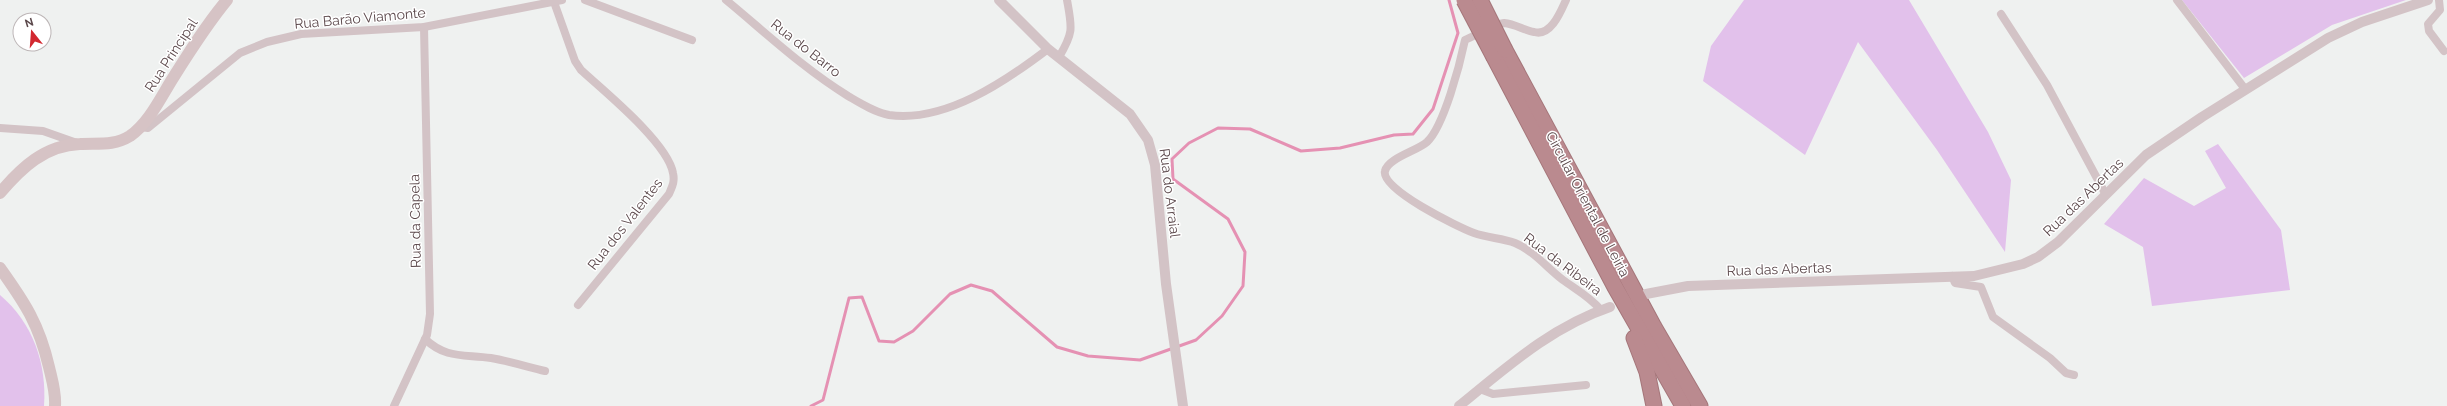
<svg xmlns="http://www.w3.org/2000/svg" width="2447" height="406" viewBox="0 0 2447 406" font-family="Raleway,sans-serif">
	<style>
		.green { fill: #e2c1eb }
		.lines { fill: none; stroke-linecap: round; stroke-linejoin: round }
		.stream { stroke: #e591b3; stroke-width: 3 }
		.motorway-casing { stroke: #a5767a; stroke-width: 17 }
		.minor { stroke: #d3c3c6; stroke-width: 8 }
		.tertiary { stroke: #d3c3c6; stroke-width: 10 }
		.secondary { stroke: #d6c3c5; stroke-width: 12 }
		.motorway { stroke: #ba8a8f; stroke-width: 15 }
		.motorway-bridge-casing { stroke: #a5767a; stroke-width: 17; stroke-linecap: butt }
		.motorway-bridge { stroke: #ba8a8f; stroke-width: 15 }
		.labels { text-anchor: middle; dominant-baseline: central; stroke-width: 3; stroke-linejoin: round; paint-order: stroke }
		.street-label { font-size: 14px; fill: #5b484b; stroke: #fff }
	</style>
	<rect width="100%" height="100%" fill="#eff1f0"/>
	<g class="green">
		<path d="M1744,0H1909L1988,132L2011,180L2005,252L1937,150L1858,42L1805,155L1703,81L1711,46Z"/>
		<path d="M2182,0H2406L2332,25L2244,78Z"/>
		<path d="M2218,144L2281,230L2290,290L2152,306L2143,247L2104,224L2144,178L2194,206L2226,188L2205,151Z"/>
		<path d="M0,295C33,323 47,364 44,406H0Z"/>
	</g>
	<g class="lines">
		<path class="stream" d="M811,406L823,400L849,298L862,297L879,341L894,342L913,331L950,294L971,285L992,291L1057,347L1088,356L1140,360L1196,340L1222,316L1243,286L1245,252L1228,219L1173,179L1172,159L1189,143L1218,128L1250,129L1301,151L1340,148L1394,135L1413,134L1433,109L1458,33L1449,0"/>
		<defs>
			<g id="motorway">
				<path d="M1505,50L1654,327L1700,406"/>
				<path d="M1494,57L1615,287L1683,406"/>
				<path d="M1634,338L1647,372L1654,406"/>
			</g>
		</defs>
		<use href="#motorway" class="motorway-casing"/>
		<g class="minor">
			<path d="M585,0L692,40"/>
			<path d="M726,0C766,33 804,69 848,96C860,103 874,112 889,115C945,123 1006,81 1048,49"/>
			<path d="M1566,0C1561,11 1551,37 1534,32C1524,30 1515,24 1504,23C1496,23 1473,37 1465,40C1460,64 1444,126 1427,142C1417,151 1388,158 1385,171C1380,189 1458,227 1474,233C1487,238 1503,238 1515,243C1534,251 1547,268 1563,280C1577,290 1590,297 1601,310"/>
			<path d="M2177,0L2245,89"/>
			<path d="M2439,0L2440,10L2428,24L2429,31L2444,51"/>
			<path d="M554,2L575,61L581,70C604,91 668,143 673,173C675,182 672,187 669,194L578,305"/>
			<path d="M2001,14L2047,85L2106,195"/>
			<path d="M1059,57C1074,32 1072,28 1067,0"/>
			<path d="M141,127L148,128L240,53L267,42L301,34L424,27L562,0"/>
			<path d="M0,128L43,131L77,143"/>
			<path d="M1952,276L1955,283L1981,287L1993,317L2050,358L2066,373L2074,375"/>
			<path d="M425,339C446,359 464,354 491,358C509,361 528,367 545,371"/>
			<path d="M1480,389L1493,394L1586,385"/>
			<path d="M394,406L427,335L430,314L424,27"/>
		</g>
		<g class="tertiary">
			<path d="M999,0L1048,49L1130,114L1148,140L1155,165L1166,284L1183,406"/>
			<path d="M1646,294L1688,286L1974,276L2023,264L2038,257L2058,242L2146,155L2202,117L2328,38L2362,22L2428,0"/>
			<path d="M1459,406C1507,367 1551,327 1610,307"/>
		</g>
		<g class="secondary">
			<path d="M0,193C21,168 45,145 80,144C98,143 114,146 130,136C149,123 161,97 173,78C190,51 207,24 227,0"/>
			<path d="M0,268C25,303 39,324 49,367C52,380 56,392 55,406"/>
		</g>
		<use href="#motorway" class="motorway"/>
		<defs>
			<g id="motorway-bridge">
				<path d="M1464,0L1494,57"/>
				<path d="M1480,0L1505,50"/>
			</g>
		</defs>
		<use href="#motorway-bridge" class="motorway-bridge-casing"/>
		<use href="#motorway-bridge" class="motorway-bridge"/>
	</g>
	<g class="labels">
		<g class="street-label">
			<text transform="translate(360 18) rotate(-5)">Rua Barão Viamonte</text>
			<text transform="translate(806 48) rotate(38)">Rua do Barro</text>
			<text transform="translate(171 55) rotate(-57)">Rua Principal</text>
			<text transform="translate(1170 193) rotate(83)">Rua do Arraial</text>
			<text transform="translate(2083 197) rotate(-44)">Rua das Abertas</text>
			<text transform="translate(1588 204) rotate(62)">Circular Oriental de Leiria</text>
			<text transform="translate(415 221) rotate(-91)">Rua da Capela</text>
			<text transform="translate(625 224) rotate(-52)">Rua dos Valentes</text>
			<text transform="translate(1563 264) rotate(37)">Rua da Ribeira</text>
			<text transform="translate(1779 269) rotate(-2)">Rua das Abertas</text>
		</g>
	</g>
	<g transform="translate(32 32) rotate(343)"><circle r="19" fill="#ffffff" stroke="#bdb6b7"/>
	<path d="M0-3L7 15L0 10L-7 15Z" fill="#d22830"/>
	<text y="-6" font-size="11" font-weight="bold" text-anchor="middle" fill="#5b484b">N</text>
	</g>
</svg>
